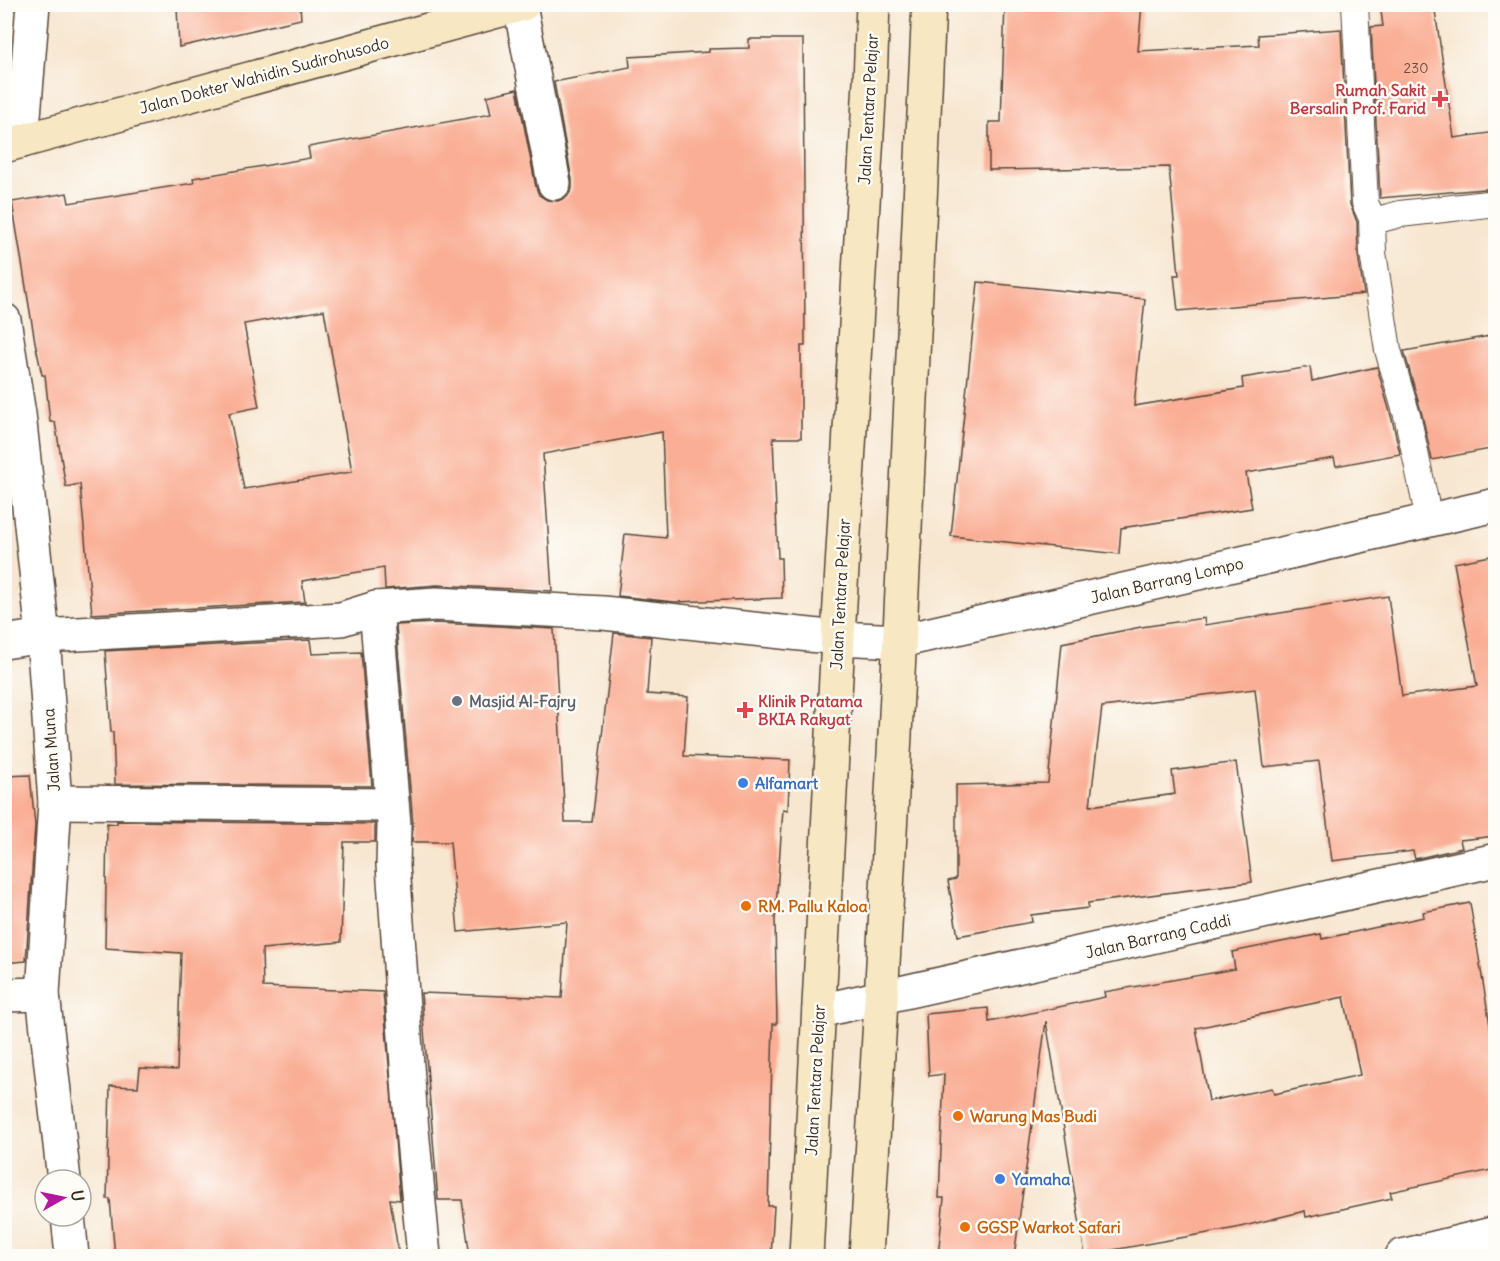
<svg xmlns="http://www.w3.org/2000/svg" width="1500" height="1261" viewBox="0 0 1500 1261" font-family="Delius,sans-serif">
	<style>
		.building { fill: #faae95; fill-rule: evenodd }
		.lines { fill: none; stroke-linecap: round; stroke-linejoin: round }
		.lane-casing { stroke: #574639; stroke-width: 28 }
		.street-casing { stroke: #574639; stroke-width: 36 }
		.secondary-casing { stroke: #574639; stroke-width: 36 }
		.lane { stroke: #fff; stroke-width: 26 }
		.street { stroke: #fff; stroke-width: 33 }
		.secondary { stroke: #f7e8c3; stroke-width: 33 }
		.health-dot { fill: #e0444e; stroke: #fdfcf7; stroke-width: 2 }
		.worship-dot { fill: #6b7280; stroke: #fdfcf7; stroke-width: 2 }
		.shop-dot { fill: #3f7fe0; stroke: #fdfcf7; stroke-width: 2 }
		.food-dot { fill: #e8710a; stroke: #fdfcf7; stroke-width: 2 }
		.labels { text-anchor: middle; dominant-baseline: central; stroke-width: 5; stroke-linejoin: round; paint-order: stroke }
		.number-label { font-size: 14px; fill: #6b4b3c }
		.street-label { font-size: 16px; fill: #3b2a1e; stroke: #fdfcf7 }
		.health-label { font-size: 16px; font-weight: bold; fill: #be3a42; stroke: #fdfcf7; text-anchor: end }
		.worship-label { font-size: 16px; font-weight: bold; fill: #5b616d; stroke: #fdfcf7; text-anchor: start }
		.shop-label { font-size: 16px; font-weight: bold; fill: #366cbe; stroke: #fdfcf7; text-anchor: start }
		.food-label { font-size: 16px; font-weight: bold; fill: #c56008; stroke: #fdfcf7; text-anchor: start }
	</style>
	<rect width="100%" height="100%" fill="#fdfcf7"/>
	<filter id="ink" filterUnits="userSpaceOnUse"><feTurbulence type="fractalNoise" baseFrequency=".0167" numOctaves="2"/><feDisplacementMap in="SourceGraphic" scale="12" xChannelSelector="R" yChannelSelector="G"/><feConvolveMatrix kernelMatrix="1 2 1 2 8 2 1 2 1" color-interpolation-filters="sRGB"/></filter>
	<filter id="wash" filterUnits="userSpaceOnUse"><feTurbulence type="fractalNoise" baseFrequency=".008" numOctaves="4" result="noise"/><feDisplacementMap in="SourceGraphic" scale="24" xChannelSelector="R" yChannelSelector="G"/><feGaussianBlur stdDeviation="1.35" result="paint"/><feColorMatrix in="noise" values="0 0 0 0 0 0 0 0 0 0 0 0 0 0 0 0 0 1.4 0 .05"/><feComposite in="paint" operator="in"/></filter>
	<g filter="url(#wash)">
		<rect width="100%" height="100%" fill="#f7e6d0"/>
		<g id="blocks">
			<g class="building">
				<path d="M198,4H300L301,19L179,47L177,7Z"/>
				<path d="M1005,4H1142L1138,51L1259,45L1258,35L1341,29L1350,204L1357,222L1358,255L1364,294L1178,311L1174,275H1179L1169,167L989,170V122H1001Z"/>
				<path d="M1380,4H1434L1454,138L1496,132V188L1380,198L1371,27L1383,26Z"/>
				<path d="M749,39H803L805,346H801V438H773L778,558H781L782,598L675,602L618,596L625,534L666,538L662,432L543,454L552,591L437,585L385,589L384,568L302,581L305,602L92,614L80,484L66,487L55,422H50L45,375H42L35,342L12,202L67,193L69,203L194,183L193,178L310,158L308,147L491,114L487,96L517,89L536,187L539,195L547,200L558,201L567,197L572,189V180L554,82L630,67L629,57L709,52V49L749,48ZM324,310L352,472L244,489L229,413L259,407L244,324Z"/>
				<path d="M978,282L1145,299L1134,406L1243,388L1242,378L1310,367L1312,381L1377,367L1393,423L1400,454L1336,466L1334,458L1246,473L1252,508L1121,528L1119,554L951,536Z"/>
				<path d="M1496,335V448L1432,460L1422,415L1404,351Z"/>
				<path d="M1496,555V836L1460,840L1462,848L1415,859L1413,851L1332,861L1319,761L1264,767L1255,689L1102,707L1090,806L1175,794L1172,771L1236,762L1252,882L1088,903V908L1031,915L1032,922L958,936L948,881L956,879V785L1048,783L1062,643L1141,627L1204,618L1205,625L1388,596L1402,696L1477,686L1454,563Z"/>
				<path d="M436,623L554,629L565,822H592L614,633L651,637L647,694L688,697L684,756L790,760L788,810L783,809L775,920L777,1024H773L768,1206H774L771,1257H470L462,1200H438L421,993L562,998L567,922L458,932L450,842H412L413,824L396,625Z"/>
				<path d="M310,640L312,654L361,652L372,786L115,784L113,732H111L105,651Z"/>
				<path d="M30,775L35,825L26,961L4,963V776Z"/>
				<path d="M117,821L375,824V842H344L341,942L262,949L263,987L383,992L400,1200L390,1199L399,1257H115L110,1199H107L110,1086L138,1087L140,1068L177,1070L181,953L105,948L107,823L117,824Z"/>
				<path d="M1470,903L1496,1062V1169L1390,1192L1392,1198L1306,1217L1305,1211L1236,1228L1085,1255L1046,1021L1014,1257H938L944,1198H939L944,1074L929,1076L926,1014L988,1008L989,1022L1105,997L1104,992L1235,969L1232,952L1321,934L1322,939L1424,917L1423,912ZM1344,997L1360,1075L1274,1094L1272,1088L1209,1101L1196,1028Z"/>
			</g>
		</g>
	</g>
	<g filter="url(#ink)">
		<use href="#blocks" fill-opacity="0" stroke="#574639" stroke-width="1.5"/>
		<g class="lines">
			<defs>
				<g id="lane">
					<path d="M1355,4L1365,203L1372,218L1381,219L1400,214L1496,203"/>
					<path d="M1372,218L1373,253L1388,350L1408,419L1429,520"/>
				</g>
				<g id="street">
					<path d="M520,5L554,183"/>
					<path d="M22,141L33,4"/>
					<path d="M4,320L19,414L43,636L55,802L43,994L64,1180"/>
					<path d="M376,608L394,825L393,865L410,1108L424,1256"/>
					<path d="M4,642L43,636L341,619L376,608L436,604L603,613L838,638L900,641L1496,505"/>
					<path d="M55,802L392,805"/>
					<path d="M4,995L43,994"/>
					<path d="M819,1011L1496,860"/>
					<path d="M68,1216L72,1256"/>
					<path d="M1402,1256L1496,1233"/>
				</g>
				<g id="secondary">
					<path d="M4,146L523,4"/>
					<path d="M806,1256L838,638L870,82L873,4"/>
					<path d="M866,1256C892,839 910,422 929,4"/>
				</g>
			</defs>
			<use href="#lane" class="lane-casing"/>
			<use href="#street" class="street-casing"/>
			<use href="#secondary" class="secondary-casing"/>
			<use href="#lane" class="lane"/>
			<use href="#street" class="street"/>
			<use href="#secondary" class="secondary"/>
		</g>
	</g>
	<g class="health-dot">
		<path d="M1437 90h6v6h6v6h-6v6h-6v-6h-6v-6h6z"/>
		<path d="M742 701h6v6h6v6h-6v6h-6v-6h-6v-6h6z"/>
	</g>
	<circle class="worship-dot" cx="457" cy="701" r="6"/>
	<g class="shop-dot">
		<circle cx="743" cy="783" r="6"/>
		<circle cx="1000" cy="1179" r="6"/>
	</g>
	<g class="food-dot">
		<circle cx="746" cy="906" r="6"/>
		<circle cx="958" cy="1116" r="6"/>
		<circle cx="965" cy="1227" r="6"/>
	</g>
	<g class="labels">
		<g class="number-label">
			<text x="1416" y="68">230</text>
		</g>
		<g class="street-label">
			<text transform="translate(264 75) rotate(-15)">Jalan Dokter Wahidin Sudirohusodo</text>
			<text transform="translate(868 109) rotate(-87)">Jalan Tentara Pelajar</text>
			<text transform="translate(1167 580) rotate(-13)">Jalan Barrang Lompo</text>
			<text transform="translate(840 594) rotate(-87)">Jalan Tentara Pelajar</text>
			<text transform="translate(51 750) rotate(-94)">Jalan Muna</text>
			<text transform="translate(1158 936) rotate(-13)">Jalan Barrang Caddi</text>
			<text transform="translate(815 1080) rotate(-87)">Jalan Tentara Pelajar</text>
		</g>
		<g class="health-label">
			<text x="1426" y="90">Rumah Sakit<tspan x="1426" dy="18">Bersalin Prof. Farid</tspan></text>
			<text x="758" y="701" text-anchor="start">Klinik Pratama<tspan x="758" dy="18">BKIA Rakyat</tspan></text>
		</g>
		<g class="worship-label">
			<text x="469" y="701">Masjid Al-Fajry</text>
		</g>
		<g class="shop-label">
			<text x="755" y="783">Alfamart</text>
			<text x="1012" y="1179">Yamaha</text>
		</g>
		<g class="food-label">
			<text x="758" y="906">RM. Pallu Kaloa</text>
			<text x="970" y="1116">Warung Mas Budi</text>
			<text x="977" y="1227">GGSP Warkot Safari</text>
		</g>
	</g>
	<rect width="1500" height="1261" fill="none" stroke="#fdfcf7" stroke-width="24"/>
	<g transform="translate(63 1198) rotate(81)"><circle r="28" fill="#fdfcf7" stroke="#afa8a0" stroke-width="1.5"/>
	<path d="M0-4.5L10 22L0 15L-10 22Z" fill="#b5179e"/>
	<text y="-9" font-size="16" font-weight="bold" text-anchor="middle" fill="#3b2a1e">U</text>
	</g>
</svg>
